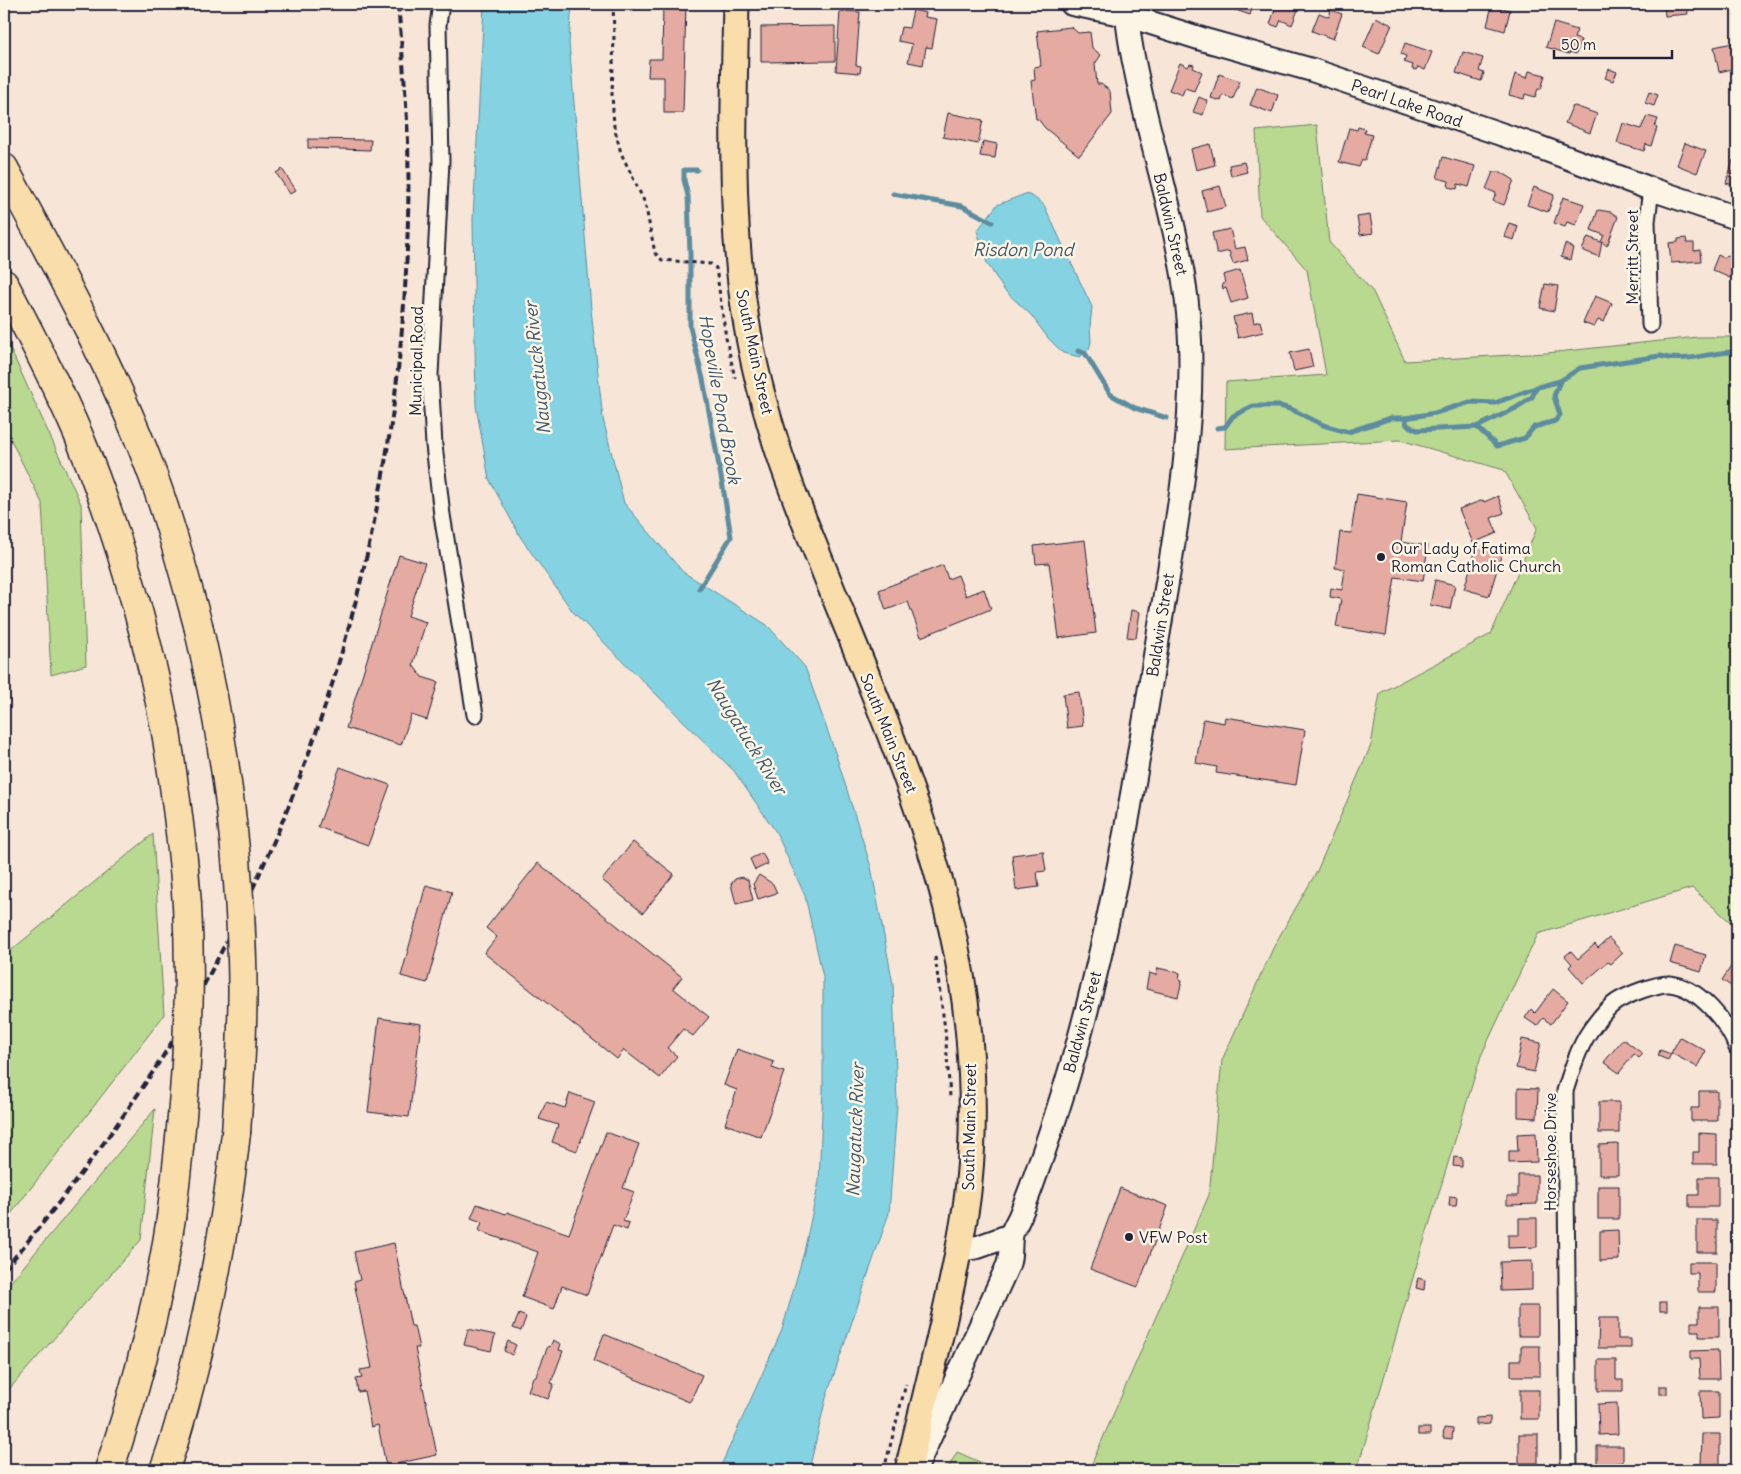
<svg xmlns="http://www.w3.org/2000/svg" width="1741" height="1474" viewBox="0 0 1741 1474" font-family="Delius,sans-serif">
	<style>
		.green { fill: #b9d890; stroke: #6e7d66 }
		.water { fill: #85d3e2; stroke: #5d8c9f }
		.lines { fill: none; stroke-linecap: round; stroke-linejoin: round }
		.stream { stroke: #5d8c9f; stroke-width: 5 }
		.building { fill: #e5aba2; stroke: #22223b }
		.minor-casing { stroke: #22223b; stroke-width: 19 }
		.secondary-casing { stroke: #22223b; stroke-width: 26 }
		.primary-casing { stroke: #22223b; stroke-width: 29 }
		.motorway-casing { stroke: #22223b; stroke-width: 31 }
		.path { stroke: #22223b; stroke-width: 3; stroke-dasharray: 4 4; stroke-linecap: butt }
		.minor { stroke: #fcf5e5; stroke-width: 15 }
		.secondary { stroke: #fcf5e5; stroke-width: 22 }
		.primary { stroke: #f9ddab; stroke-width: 25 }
		.motorway { stroke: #f9ddab; stroke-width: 28 }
		.rail { stroke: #22223b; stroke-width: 4; stroke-dasharray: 8 4; stroke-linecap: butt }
		.motorway-bridge-casing { stroke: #22223b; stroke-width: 31; stroke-linecap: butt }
		.motorway-bridge { stroke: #f9ddab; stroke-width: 28 }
		.poi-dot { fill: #22223b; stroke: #fcf5e5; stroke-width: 2 }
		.labels { text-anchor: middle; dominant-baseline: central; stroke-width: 5; stroke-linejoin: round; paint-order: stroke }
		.street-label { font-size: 16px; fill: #22223b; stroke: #fcf5e5 }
		.poi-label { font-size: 16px; fill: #22223b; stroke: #fcf5e5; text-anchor: start }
		.water-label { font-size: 18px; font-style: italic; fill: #40576d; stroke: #fcf5e5 }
	</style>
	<rect width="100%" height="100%" fill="#f7e6d8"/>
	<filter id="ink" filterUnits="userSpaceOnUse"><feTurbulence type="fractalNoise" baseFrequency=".02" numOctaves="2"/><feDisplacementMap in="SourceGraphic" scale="10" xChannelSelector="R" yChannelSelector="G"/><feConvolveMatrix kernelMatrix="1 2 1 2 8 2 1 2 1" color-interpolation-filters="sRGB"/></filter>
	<g filter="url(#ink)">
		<g class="green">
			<path d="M1317,125L1329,242L1373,292L1405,361L1547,353L1698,337H1737V928L1692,888L1538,934L1481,1056L1417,1264L1357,1470H1089L1209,1195L1222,1060L1275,944L1317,871L1371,745L1380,693L1491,634L1537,528L1504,470L1400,440L1225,449L1226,382L1326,375L1307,270L1260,216L1256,131Z"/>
			<path d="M4,335L81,504L86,665L51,675L42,503L4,426Z"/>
			<path d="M153,834L164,1015L4,1223V956Z"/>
			<path d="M155,1109L141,1240L4,1395V1290Z"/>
			<path d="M957,1452L998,1470H947Z"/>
		</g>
		<g class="water">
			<path d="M484,4H572L569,42L591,309L603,419L624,503L683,572L767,625L805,667L836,755L871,867L893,984L897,1105L889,1213L826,1398L809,1470H719L782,1330L804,1252L819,1181L823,1090V977L805,896L776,832L734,771L573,612L521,538L489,479L476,406L473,219Z"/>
			<path d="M1025,194L1032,196L1044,205L1092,307L1090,327L1091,342L1089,349L1080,357L1063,353L1048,338L1031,315L1004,290L987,263L977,231L997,205Z"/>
		</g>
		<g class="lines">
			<g class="stream">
				<path d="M697,170H684V180L688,196L690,254V327L703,379L724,493L731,537L699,589"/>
				<path d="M893,194L962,206L992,222"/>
				<path d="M1078,351L1085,353L1110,394L1135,408L1167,418"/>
				<path d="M1405,418L1435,413L1470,402L1495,403L1538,387L1560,381"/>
				<path d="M1477,427L1516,408L1532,397L1537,387"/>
				<path d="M1217,428L1225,427L1233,416L1253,406H1280L1293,410L1323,425L1348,432L1391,418H1405L1407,425L1417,430L1477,427L1497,446L1525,438L1534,427L1555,421L1560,415L1554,396L1560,381L1580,368L1660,356C1687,364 1710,351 1737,352"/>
			</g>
		</g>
		<g class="building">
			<path d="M663,4H686L683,113H664V77H648L649,59H662Z"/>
			<path d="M1231,4H1254L1250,15L1230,8Z"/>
			<path d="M1277,4H1288L1299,7L1292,25L1281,20L1278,27L1270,24Z"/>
			<path d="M1664,4H1687L1688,14L1665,16Z"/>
			<path d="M1492,5L1510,10L1505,31L1487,26Z"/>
			<path d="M913,10L926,13L925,17L937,19L932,48L926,47L923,65L908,62L912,44L898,41L901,27L909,28Z"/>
			<path d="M1331,10L1342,14L1333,39L1312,31L1319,13L1329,17Z"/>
			<path d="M840,11L860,12L856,65L861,66L860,73L836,71Z"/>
			<path d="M1376,17L1392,25L1379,54L1363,47Z"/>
			<path d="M1554,23L1577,30L1574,38L1581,40L1576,54L1570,52L1569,54L1546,47Z"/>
			<path d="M835,26V61L761,62V27Z"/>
			<path d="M1071,27L1078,33L1090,32L1092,48L1101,55L1095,64L1097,84H1101L1110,91L1112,114L1080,155H1078L1045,128L1038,119H1036L1031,81L1035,80L1034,67L1041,66L1037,31Z"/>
			<path d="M1737,42V68L1719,72L1714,47Z"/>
			<path d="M1405,43L1432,52L1425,70L1418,67L1416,70L1412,69L1413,65L1404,62L1406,56L1401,54Z"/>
			<path d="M1463,52L1483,58L1479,71L1484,73L1481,81L1456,73Z"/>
			<path d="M1180,63L1188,67L1190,64L1194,65L1193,68L1202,72L1194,91L1185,88L1182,95L1169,90Z"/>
			<path d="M1609,69L1617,72L1613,81L1605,78Z"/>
			<path d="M1529,71L1545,75L1541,89H1538L1535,97L1525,94L1524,99L1509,95L1515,74L1527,78Z"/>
			<path d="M1219,74L1240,81L1233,99L1223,95L1221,101L1211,98Z"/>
			<path d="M1257,87L1278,95L1272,113L1250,105Z"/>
			<path d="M1649,92L1658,95L1654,106L1645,103Z"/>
			<path d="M1199,97L1208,101L1203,115L1193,112Z"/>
			<path d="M1575,106L1597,114L1590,133L1565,123L1572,107Z"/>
			<path d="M948,113L983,120L978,144L943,137Z"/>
			<path d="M1647,116L1658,119L1655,127L1657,128L1651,146L1646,144L1644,151L1617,143L1623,123L1641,129Z"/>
			<path d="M1358,127L1365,129L1364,133L1372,135L1365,160H1362L1359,167L1339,162L1349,128L1357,130Z"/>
			<path d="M308,139L371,140L370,150L308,148Z"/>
			<path d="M983,141L997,144L995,158L980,156Z"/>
			<path d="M1685,143L1706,151L1697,173L1677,165Z"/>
			<path d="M1210,144L1215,165L1196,170L1191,149Z"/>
			<path d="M1443,157L1475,166L1469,187L1458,184L1457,189L1448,187L1449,181L1437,178Z"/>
			<path d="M1733,160L1737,161V186L1726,183Z"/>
			<path d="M1244,162L1247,172L1231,176L1229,165Z"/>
			<path d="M282,169L296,190L290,194L276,173Z"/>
			<path d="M1493,172H1501L1514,180L1504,205L1493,201L1496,193L1486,189Z"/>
			<path d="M1220,186L1226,207L1207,212L1202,191Z"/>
			<path d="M1534,187L1554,195L1548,212L1527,205Z"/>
			<path d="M1563,197L1584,204L1576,225L1567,222L1565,227L1554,223Z"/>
			<path d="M1598,210L1611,212L1618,217L1607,246L1602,242L1599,257L1582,250L1588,237L1601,242L1604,235L1591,230Z"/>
			<path d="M1370,215L1373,233L1360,235L1357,217Z"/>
			<path d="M1509,223L1518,226L1514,240L1504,237Z"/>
			<path d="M1230,229L1235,249L1245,247L1248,260L1233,264L1229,251L1217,254L1212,233Z"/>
			<path d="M1686,238L1687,243H1694V251L1700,250L1701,261L1671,263L1669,243L1678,242V239Z"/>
			<path d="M1565,244L1573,248L1570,260L1561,257Z"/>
			<path d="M1718,255L1724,258L1726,255L1731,257L1736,262L1730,278L1712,270Z"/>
			<path d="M1240,270L1248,298L1231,303L1226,288L1223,289L1222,284L1225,283L1223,275Z"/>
			<path d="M1545,284L1558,286L1554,311L1540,308Z"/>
			<path d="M1595,296L1612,303L1604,322L1598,320L1594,327L1583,323Z"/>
			<path d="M1252,313L1254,323L1260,321L1263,332L1238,338L1233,317Z"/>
			<path d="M1309,349L1313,367L1294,371L1290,353Z"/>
			<path d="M1357,494L1407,502L1401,542L1428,546L1423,581L1395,577L1386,635L1336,627L1341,599L1330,597L1331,588L1342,590L1345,569L1335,568L1340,532L1351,533Z"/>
			<path d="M1498,496L1504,513L1491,518L1497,533L1473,543L1459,509L1483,500L1484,502Z"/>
			<path d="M1085,540L1096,633L1059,638L1049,563L1036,564L1034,546Z"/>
			<path d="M1477,546L1502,553L1489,596L1464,589Z"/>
			<path d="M399,555L425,563L408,616L426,622L413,665L422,677L438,682L427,720L411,715L401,745L346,728Z"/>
			<path d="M943,565L948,579L958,575L966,596L984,589L991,609L921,637L908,602L886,610L879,590Z"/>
			<path d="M1435,580L1455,585L1450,609L1430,605Z"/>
			<path d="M1131,610L1140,612L1136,638L1127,637Z"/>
			<path d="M1079,692L1083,726L1067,728L1063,694Z"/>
			<path d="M1225,717L1305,730L1296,785L1216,773L1217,767L1196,763L1203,719L1224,723Z"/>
			<path d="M340,767L390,785L368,845L318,827Z"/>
			<path d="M633,842L674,874L643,913L602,880Z"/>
			<path d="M1043,851L1046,871L1037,872L1039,887L1016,890L1012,855Z"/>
			<path d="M762,853L768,864L755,870L750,859Z"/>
			<path d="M538,863L682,977L673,988L709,1017L693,1036L683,1029L667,1048L677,1056L660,1078L624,1050L617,1059L484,953L497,937L486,928Z"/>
			<path d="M759,875L773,884L777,893L758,899L753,884Z"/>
			<path d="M742,877L748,880L753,900L736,904L731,884L735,879Z"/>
			<path d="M426,885L452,892L427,983L401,976Z"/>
			<path d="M1609,938L1623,953L1611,964L1608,962L1583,983L1569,967L1572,964L1565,956L1571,951L1578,959L1595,944L1598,948Z"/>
			<path d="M1675,946L1706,955L1701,972L1670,963Z"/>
			<path d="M1732,965L1737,969V990L1722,980Z"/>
			<path d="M1158,968L1180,973L1179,980L1182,981L1178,997L1146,989L1149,973L1156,975Z"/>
			<path d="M1553,989L1568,1001L1551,1024L1543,1018L1537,1026L1525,1018L1531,1009L1535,1013Z"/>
			<path d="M379,1018L421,1024L409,1117L368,1112Z"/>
			<path d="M1680,1037L1706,1051L1697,1067L1671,1053Z"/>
			<path d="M1522,1039L1541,1043L1534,1072L1516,1068Z"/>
			<path d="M1623,1039L1643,1054L1639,1058L1634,1054L1619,1073L1604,1062Z"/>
			<path d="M737,1049L774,1062L772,1068L784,1072L761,1137L725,1124L737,1090L724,1085Z"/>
			<path d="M1660,1050L1671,1054L1668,1060L1658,1056Z"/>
			<path d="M1518,1088L1538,1089L1537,1118L1518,1117Z"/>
			<path d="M1699,1091H1717V1121H1691V1108H1699Z"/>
			<path d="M570,1093L595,1102L577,1151L552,1142L558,1125L539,1119L546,1102L565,1108Z"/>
			<rect x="1599" y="1102" width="20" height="31"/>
			<path d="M606,1132L639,1144L623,1188L634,1192L623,1221L629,1223L627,1230L613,1225L587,1295L562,1286L554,1309L522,1297L538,1252L479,1231L482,1222L471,1218L477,1204L506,1214L507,1212L569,1234Z"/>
			<path d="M1536,1133L1537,1162L1509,1163V1151H1518L1517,1134Z"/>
			<path d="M1699,1133L1717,1134V1164H1693V1152H1699Z"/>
			<path d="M1618,1144V1175H1599V1145Z"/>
			<path d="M1454,1157L1462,1158V1167L1453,1166Z"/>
			<path d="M1518,1175H1537V1204L1507,1205V1196H1518Z"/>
			<path d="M1699,1177H1718V1207H1689V1195H1699Z"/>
			<rect x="1598" y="1186" width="21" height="33"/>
			<path d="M1120,1188L1168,1206L1138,1287L1090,1269Z"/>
			<path d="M1450,1196L1457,1197L1456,1206H1449Z"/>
			<path d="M1519,1218H1537V1247L1508,1248V1235H1519Z"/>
			<rect x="1697" y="1220" width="20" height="32"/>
			<path d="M1618,1230L1619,1260L1600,1261V1231Z"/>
			<path d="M394,1243L411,1326H414L419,1348H415L437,1455L386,1466L378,1425L371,1427L364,1391L358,1392L356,1379L362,1378L360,1370L372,1368L354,1282L360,1280L354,1252Z"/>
			<path d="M1532,1261V1290L1501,1291L1500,1262Z"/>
			<path d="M1689,1262H1716V1292H1698V1273H1689Z"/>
			<path d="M1418,1278L1425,1280L1424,1290L1416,1288Z"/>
			<rect x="1660" y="1302" width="7" height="9"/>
			<rect x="1518" y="1306" width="20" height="30"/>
			<path d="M1699,1307H1719V1337H1699V1331H1691V1322H1699Z"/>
			<path d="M519,1314L526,1317L521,1331L513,1328Z"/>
			<path d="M1599,1318H1618V1339H1631V1348H1598Z"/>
			<path d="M468,1329L495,1335L491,1351L464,1345Z"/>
			<path d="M604,1334L702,1375L691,1400L689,1402L593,1361Z"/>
			<path d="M553,1340L561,1344L559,1350L563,1351L551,1383L554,1384L548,1399L528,1391L533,1377L536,1376L548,1346L550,1347Z"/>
			<path d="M508,1341L516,1345L512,1355L504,1351Z"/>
			<path d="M1521,1346H1540V1376H1511V1360H1521Z"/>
			<path d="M1718,1350L1719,1379H1700L1699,1359H1691V1351Z"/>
			<path d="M1598,1360H1616V1380H1623V1391H1598Z"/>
			<rect x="1660" y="1386" width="7" height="8"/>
			<rect x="1520" y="1390" width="19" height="29"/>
			<path d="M1700,1391H1719V1418L1701,1419Z"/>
			<path d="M1617,1403L1618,1434L1599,1435L1598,1404Z"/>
			<path d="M1490,1417V1424L1476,1425V1418Z"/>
			<rect x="1418" y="1428" width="12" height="7"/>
			<path d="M1444,1428L1453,1429L1452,1439L1443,1438Z"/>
			<rect x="1519" y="1434" width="19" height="29"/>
			<path d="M1702,1434H1720V1464L1701,1465Z"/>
			<path d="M1597,1446H1623V1463H1615V1470H1597Z"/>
		</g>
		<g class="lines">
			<defs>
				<g id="minor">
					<path d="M441,4L438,25L441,161L430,375L434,445L442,515L475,715"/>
					<path d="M1650,325L1647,221L1651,189"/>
					<path d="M1569,1470L1565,1091C1573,1067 1579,1044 1595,1024C1600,1017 1609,1007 1616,1002C1627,995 1657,983 1670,984C1699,987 1728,1023 1737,1048"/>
				</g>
				<g id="secondary">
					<path d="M1072,4L1126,15L1205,40L1312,70L1536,146L1651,189L1737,218"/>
					<path d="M958,1250L978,1247L1011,1235"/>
					<path d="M915,1470L1008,1265C1012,1254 1009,1243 1012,1233C1014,1227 1018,1221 1020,1216C1024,1206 1028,1196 1032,1185C1048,1141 1063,1095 1076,1050C1114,914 1136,775 1158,637C1174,538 1194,441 1190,341C1187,258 1160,179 1142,99C1135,68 1128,37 1126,4"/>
				</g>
				<path id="primary" d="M736,4C734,99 730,197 742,292C748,342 760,392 775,440C789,486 808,530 826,575C886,725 955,874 969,1037C973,1084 974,1133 969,1181C967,1209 961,1236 956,1263C942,1333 924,1401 908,1470"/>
				<g id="motorway">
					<path d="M4,168C56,265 110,362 149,465C169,517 183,571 198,625"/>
					<path d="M4,284C30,333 56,383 78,434C118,530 146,629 166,732"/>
					<path d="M109,1470C137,1388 158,1304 171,1218"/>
					<path d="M164,1470C176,1440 184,1407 192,1376C213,1296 227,1215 236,1133"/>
				</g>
			</defs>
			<use href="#minor" class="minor-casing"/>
			<use href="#secondary" class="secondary-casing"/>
			<use href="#primary" class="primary-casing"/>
			<use href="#motorway" class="motorway-casing"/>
			<g class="path">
				<path d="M613,4L614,35L612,94L614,126L621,153L645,203L655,253L662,260L711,264L716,268L726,338L735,378"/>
				<path d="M935,957L945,1029L950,1097"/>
				<path d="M884,1470L906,1384"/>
			</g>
			<use href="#minor" class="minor"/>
			<use href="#secondary" class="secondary"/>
			<use href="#primary" class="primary"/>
			<use href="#motorway" class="motorway"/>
			<path class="rail" d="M4,1270C63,1200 118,1127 167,1050C192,1009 214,966 236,923C357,680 414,412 408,141C406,95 402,49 398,4"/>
			<defs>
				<g id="motorway-bridge">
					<path d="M198,625C223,734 239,846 242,959C244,1017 240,1075 236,1133"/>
					<path d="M166,732C175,789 183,847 187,905C193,1010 184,1114 171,1218"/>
				</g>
			</defs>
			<use href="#motorway-bridge" class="motorway-bridge-casing"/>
			<use href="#motorway-bridge" class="motorway-bridge"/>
		</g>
	</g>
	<g class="poi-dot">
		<circle cx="1381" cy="557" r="5"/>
		<circle cx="1129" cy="1237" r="5"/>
	</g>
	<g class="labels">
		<g class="street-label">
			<text transform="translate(1407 103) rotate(19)">Pearl Lake Road</text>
			<text transform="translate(1171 224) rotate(77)">Baldwin Street</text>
			<text transform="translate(1632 257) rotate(-90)">Merritt Street</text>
			<text transform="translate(755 352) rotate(78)">South Main Street</text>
			<text transform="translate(416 361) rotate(-89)">Municipal Road</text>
			<text transform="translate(1160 625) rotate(-81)">Baldwin Street</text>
			<text transform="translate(889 733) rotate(68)">South Main Street</text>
			<text transform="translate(1082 1022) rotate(-75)">Baldwin Street</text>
			<text transform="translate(969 1127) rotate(-89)">South Main Street</text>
			<text transform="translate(1550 1152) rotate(-90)">Horseshoe Drive</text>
		</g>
		<g class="poi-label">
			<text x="1391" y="548">Our Lady of Fatima<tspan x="1391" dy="18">Roman Catholic Church</tspan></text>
			<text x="1139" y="1237">VFW Post</text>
		</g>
		<g class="water-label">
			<text x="1023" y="249">Risdon Pond</text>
			<text transform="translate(537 368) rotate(-96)">Naugatuck River</text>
			<text transform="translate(720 399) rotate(80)">Hopeville Pond Brook</text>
			<text transform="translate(747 736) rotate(58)">Naugatuck River</text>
			<text transform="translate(855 1130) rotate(-88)">Naugatuck River</text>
		</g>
	</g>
	<rect width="1741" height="1474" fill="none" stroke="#fcf5e5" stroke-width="20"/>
	<rect x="10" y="10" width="1721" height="1454" fill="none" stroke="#22223b" stroke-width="2" filter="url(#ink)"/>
	<path d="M1554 50v8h118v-8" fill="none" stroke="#22223b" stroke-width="2.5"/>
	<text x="1561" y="50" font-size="15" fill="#22223b" stroke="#fcf5e5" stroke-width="4" paint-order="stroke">50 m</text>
</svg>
